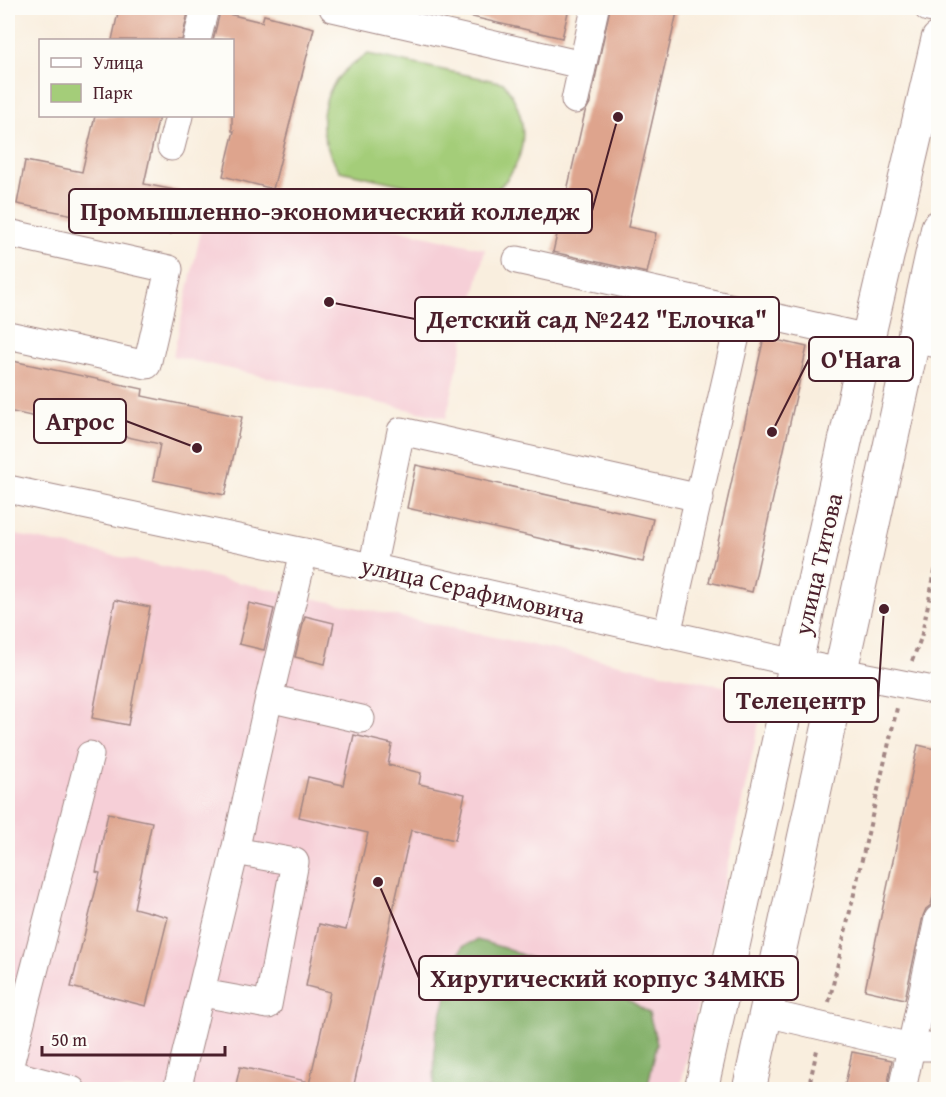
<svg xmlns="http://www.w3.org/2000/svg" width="946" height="1097" viewBox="0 0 946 1097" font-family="'Gentium Book Plus',serif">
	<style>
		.built { fill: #f6cfd7 }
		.green { fill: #a4cd79; stroke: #777652; stroke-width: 1.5 }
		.forest { fill: #83b069; stroke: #66684a; stroke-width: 1.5 }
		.building { fill: #dea48d }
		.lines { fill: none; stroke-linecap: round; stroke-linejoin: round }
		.minor-casing { stroke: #a28684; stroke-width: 29 }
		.major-casing { stroke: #a28684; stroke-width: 35 }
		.path { stroke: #a28684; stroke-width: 4; stroke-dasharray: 4.5 4.5; stroke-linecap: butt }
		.minor { stroke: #fff; stroke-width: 27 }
		.major { stroke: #fff; stroke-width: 33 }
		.labels { text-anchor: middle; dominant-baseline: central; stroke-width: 4.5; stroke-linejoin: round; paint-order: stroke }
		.street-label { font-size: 24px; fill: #4a1f2b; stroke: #fdfcf7 }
		.leader { fill: none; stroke: #4a1f2b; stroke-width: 2 }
		.callout-dot { fill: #4a1f2b; stroke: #fdfcf7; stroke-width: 2 }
		.callout { fill: #fdfcf7; stroke: #4a1f2b; stroke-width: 2 }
		.callout-label { font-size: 26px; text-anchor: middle; font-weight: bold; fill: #4a1f2b }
	</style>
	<rect width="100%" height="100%" fill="#fdfcf7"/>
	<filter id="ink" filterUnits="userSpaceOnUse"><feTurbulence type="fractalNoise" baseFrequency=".0167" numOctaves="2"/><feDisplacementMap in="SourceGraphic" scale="12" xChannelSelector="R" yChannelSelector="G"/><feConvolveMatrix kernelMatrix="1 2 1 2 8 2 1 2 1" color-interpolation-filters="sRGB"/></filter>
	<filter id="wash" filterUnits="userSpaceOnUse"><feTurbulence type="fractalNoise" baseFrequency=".008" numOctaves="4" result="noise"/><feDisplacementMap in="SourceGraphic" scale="24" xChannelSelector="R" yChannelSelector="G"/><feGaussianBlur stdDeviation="1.35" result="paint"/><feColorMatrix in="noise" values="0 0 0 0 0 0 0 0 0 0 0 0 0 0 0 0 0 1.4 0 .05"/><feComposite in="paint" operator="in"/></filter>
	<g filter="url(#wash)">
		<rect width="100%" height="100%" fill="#f9eede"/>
		<g class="built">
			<path d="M211,187L485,249L446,418L173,356Z"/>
			<path d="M8,533L765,695L680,1089L8,1090Z"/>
		</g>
		<path class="green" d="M368,54L504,83C536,127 526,174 480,202L340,171C309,127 321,79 368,54Z"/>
		<path class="forest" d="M477,940L504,948L617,992L649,1013L657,1044L647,1089H434L435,1036L458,955L463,946Z"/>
		<g id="blocks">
			<g class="building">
				<path d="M119,8H189L182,40H112Z"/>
				<path d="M465,8H569L562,38L464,15Z"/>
				<path d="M610,8H678L628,227L656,233L647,273L553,252L585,112L590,103Z"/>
				<path d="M220,12L262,22L264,15L314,28L273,189L223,176L234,131H232V40H213Z"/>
				<path d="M95,116H159L144,184L180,191L171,234L17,204L25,161L82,172Z"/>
				<path d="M764,337L807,347L752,592L709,582Z"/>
				<path d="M8,360L143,389L142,396L242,417L225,495L153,480L160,444L8,411Z"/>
				<path d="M416,465L653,519L643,562L407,508Z"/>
				<path d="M115,600L150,607L128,725L92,718Z"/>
				<path d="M249,603L274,609L264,650L239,644Z"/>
				<path d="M305,616L334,623L325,664L295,657Z"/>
				<path d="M354,735L392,744L388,765L421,773L419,784L465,794L455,840L411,830L353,1089H308L330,992L306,986L319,924L346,930L368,833L299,817L308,777L343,785Z"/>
				<path d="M918,745L939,750V872L931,905L926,909L923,916L905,999L865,990Z"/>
				<path d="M108,813L152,822L134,908L168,917L146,1006L71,987L100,873L96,872Z"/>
				<path d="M852,1052L892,1060L887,1089H844Z"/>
				<path d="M240,1067L306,1081L305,1089H235Z"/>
			</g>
		</g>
	</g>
	<g filter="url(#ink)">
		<use href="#blocks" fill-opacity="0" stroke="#a28684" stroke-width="1.5"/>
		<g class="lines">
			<defs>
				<g id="minor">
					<path d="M333,8L582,65"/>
					<path d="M928,8L938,10"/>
					<path d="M197,40L205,8"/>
					<path d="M575,100L595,8"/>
					<path d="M171,147L179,116"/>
					<path d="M8,233L169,269L147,365L8,335"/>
					<path d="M517,260L868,338"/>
					<path d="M914,340L938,344"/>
					<path d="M8,489L304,552L796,663L938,691"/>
					<path d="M304,552L269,698L361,719"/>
					<path d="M372,568L401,431L700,498"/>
					<path d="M667,634L742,310"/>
					<path d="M202,993L268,1005L295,862L235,851"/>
					<path d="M766,1013L911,1047H938"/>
					<path d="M8,1072L90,755"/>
					<path d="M8,1073L72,1090"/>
					<path d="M177,1090L235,851L269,698"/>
					<path d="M902,1090L938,919"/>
				</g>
				<g id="major">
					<path d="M701,1090L868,338L938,39"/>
					<path d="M749,1090L938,227"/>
				</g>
			</defs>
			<use href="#minor" class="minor-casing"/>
			<use href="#major" class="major-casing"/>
			<g class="path">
				<path d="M912,661L921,638L938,557"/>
				<path d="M829,1002L897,708"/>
				<path d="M808,1090L817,1050"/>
			</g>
			<use href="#minor" class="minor"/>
			<use href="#major" class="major"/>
		</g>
	</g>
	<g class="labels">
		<g class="street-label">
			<text transform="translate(818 564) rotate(-77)">улица Титова</text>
			<text transform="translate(473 590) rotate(13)">улица Серафимовича</text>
		</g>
	</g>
	<path class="leader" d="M618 117L592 211M329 302L415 319M772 432L809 359M197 448L126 421M884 609L878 700M378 882L419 978"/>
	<g class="callout-dot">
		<circle cx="618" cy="117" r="6"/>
		<circle cx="329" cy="302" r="6"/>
		<circle cx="772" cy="432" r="6"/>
		<circle cx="197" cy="448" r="6"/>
		<circle cx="884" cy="609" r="6"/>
		<circle cx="378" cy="882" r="6"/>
	</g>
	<g class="callout">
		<rect x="69" y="189" width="523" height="44" rx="6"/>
		<rect x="415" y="297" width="364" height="44" rx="6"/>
		<rect x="809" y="337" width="104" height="44" rx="6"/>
		<rect x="34" y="399" width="92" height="44" rx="6"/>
		<rect x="724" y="678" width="154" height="44" rx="6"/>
		<rect x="419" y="956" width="379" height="44" rx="6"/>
	</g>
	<g class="callout-label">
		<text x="330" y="220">Промышленно-экономический колледж</text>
		<text x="597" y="328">Детский сад №242 "Елочка"</text>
		<text x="861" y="368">O'Hara</text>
		<text x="80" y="430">Агрос</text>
		<text x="801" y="709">Телецентр</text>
		<text x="608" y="987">Хиругический корпус 34МКБ</text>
	</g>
	<rect width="946" height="1097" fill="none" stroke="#fdfcf7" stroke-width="30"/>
	<rect x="39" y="39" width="195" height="78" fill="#fdfcf7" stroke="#b5a4a5" stroke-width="1.5"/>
	<rect x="51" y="58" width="30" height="9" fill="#ffffff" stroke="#b5a4a5" stroke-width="1.5"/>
	<text x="93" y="69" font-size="18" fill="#4a1f2b">Улица</text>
	<rect x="51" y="84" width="30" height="18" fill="#a4cd79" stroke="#b5a4a5" stroke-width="1.5"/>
	<text x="93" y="99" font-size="18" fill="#4a1f2b">Парк</text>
	<path d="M42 1046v9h183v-9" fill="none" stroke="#4a1f2b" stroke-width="3"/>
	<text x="51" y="1046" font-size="18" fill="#4a1f2b" stroke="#fdfcf7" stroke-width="4.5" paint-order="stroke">50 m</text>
</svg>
